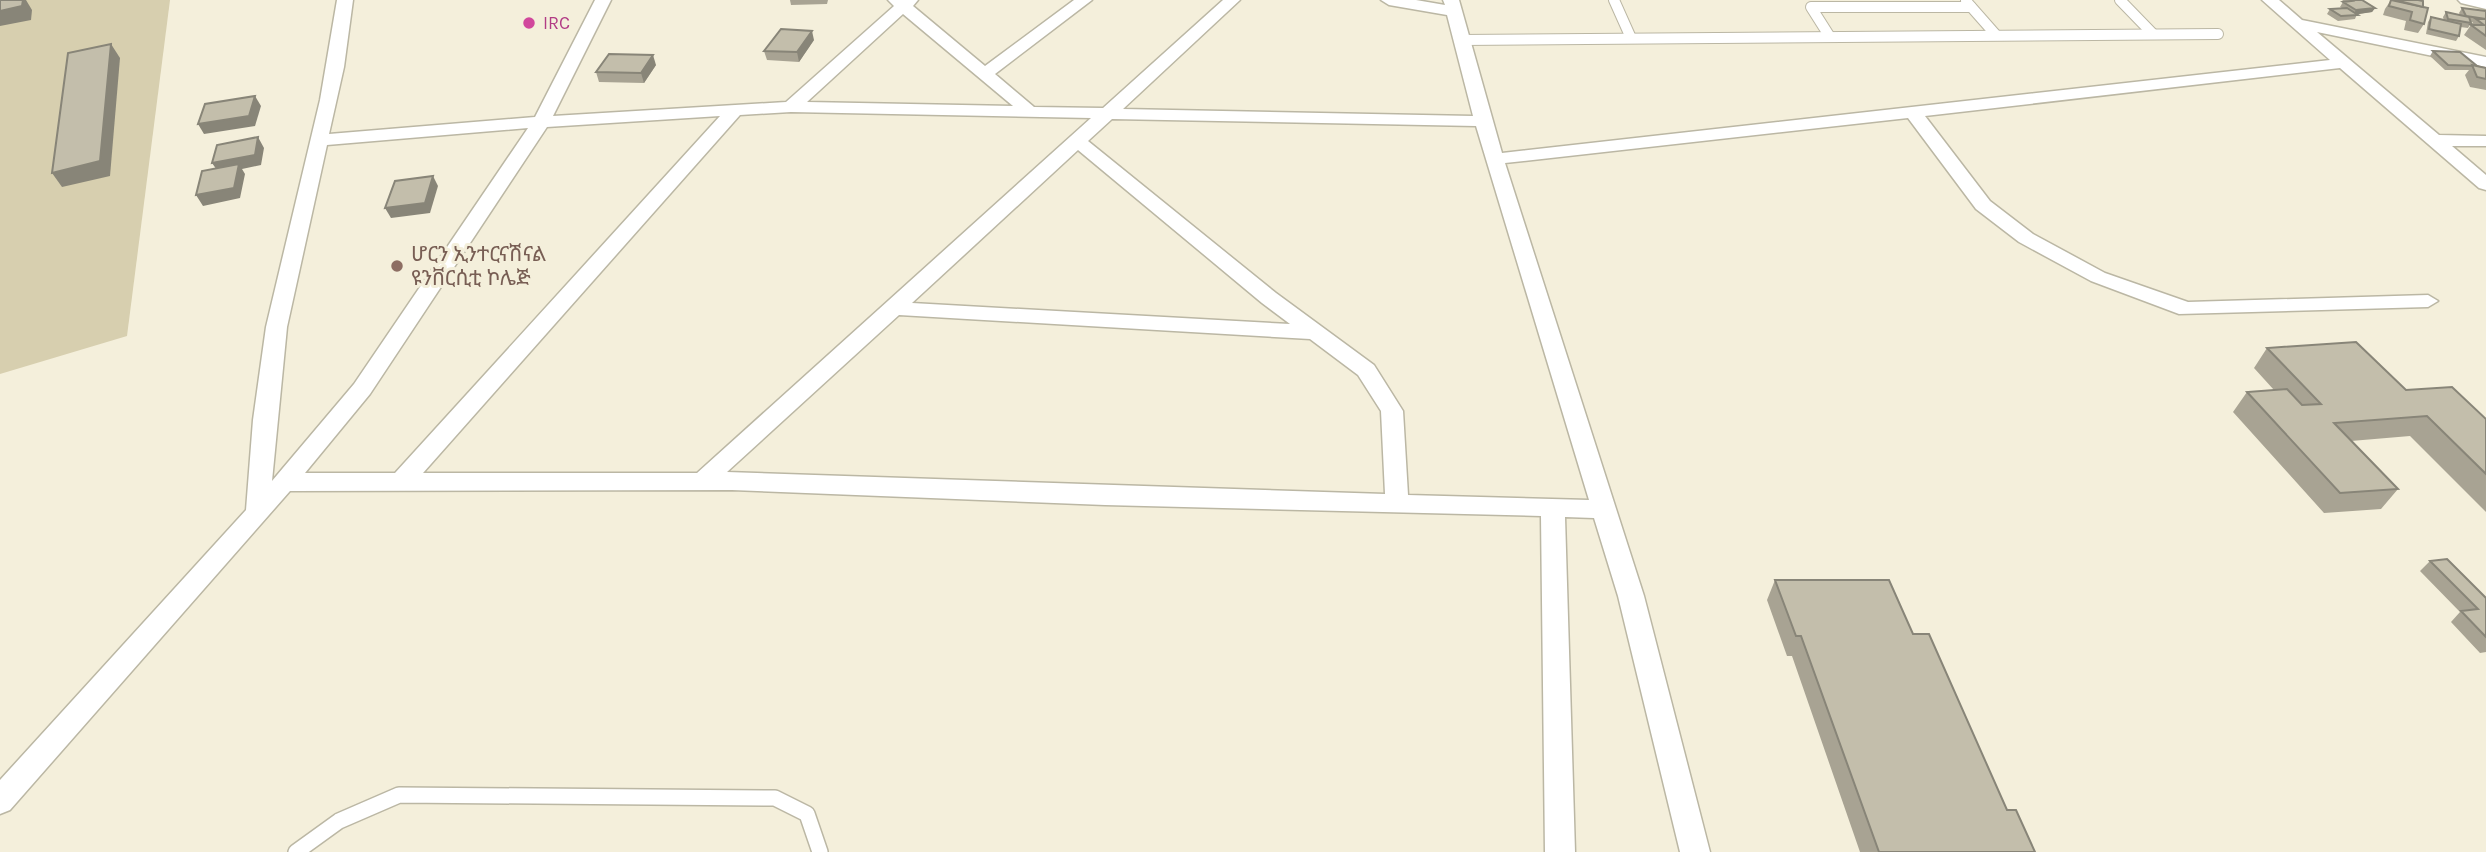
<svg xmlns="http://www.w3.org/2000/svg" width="2486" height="852" viewBox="0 0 2486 852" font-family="Karla,'Noto Sans Ethiopic',sans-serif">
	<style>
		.green { fill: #d7cfaf }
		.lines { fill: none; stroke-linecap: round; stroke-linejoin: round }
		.service-far1-casing { stroke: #bbb7a4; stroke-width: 12 }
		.service-casing { stroke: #bbb7a4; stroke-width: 18 }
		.minor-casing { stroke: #bbb7a4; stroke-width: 3 }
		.service-far1 { stroke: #fff; stroke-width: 10 }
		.service { stroke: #fff; stroke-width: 15 }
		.minor { fill: #fff; fill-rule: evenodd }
		.wall { fill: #a8a393 }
		.shaded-wall { fill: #888578 }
		.building { fill: #c3beab; stroke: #888578; stroke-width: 2 }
		.hotel-dot { fill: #d1479c; stroke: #f4efdb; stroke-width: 2.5 }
		.education-dot { fill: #8d6e63; stroke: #f4efdb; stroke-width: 2.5 }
		.labels { text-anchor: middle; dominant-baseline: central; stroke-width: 6; stroke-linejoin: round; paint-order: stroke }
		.far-hotel-label { font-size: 18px; fill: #b23c85; stroke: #f4efdb; text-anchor: start }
		.education-label { font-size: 21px; fill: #785e54; stroke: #f4efdb; text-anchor: start }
	</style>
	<rect width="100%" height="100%" fill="#f4efdb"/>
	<path class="green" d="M0,0H170L127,336L0,374Z"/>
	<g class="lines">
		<defs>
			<g id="service-far1">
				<path d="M1614,0L1631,38"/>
				<path d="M2120,0L2153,34"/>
				<path d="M1966,1L1996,35"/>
				<path d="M1830,37L1811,7H1971"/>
				<path d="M1461,40L2218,34"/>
			</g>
			<path id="service" d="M296,852L339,821L399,795L775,798L807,814L820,852"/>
			<g id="minor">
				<path d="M337,0H353L344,67L329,134L535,117L595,0H611L553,116L786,102L894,6L888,0H918L913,6L985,66L1074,0H1092L995,74L1034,107L1103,108L1223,0H1240L1123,109L1473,116L1447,15L1389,5L1381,0H1416L1445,5L1443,0H1459L1502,153L2330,60L2262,0H2279L2302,20L2486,57V67L2317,32L2439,135L2486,136V146H2452L2486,175V190L2479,188L2340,68L1925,116L1990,201L2033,234L2105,273L2188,302L2428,295L2438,301L2428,307L2179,314L2091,281L2019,242L1976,209L1908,118L1505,163L1644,596L1710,852H1680L1618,596L1594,518L1565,517L1575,852H1545L1541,516L1105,505L732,490L290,491L10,810L0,814V780L246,510L253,420L266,327L320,100ZM903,14L1013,106L807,102ZM791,112L1091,118L697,473H423L740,115ZM720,116L395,473H305L370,394L547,127ZM1112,119L1476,126L1589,500L1408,495L1403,411L1374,365L1276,293L1088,141ZM528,128L354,384L272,481L287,327L327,145ZM1078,150L1262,303L1290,324L912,303ZM899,315L1310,339L1358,375L1381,411L1385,494L727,472Z"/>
				<path d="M2458,0H2486V9L2461,3Z"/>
			</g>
		</defs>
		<use href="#service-far1" class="service-far1-casing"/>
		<use href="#service" class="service-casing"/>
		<use href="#minor" class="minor-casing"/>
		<use href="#service-far1" class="service-far1"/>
		<use href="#service" class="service"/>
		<use href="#minor" class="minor"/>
	</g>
	<g class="wall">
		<path d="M790,0H828L827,4L791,5Z"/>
		<path d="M2343,0H2362L2375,8L2372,12L2357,14L2355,19L2338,21L2327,14L2330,9L2342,8L2340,7L2343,2L2342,1Z"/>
		<path d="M2391,0H2418L2424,24L2418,33L2404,30L2406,21L2383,15L2385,9Z"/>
		<path d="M2462,8L2486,11V50L2464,35L2473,22H2470L2471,23L2468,28L2460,27L2459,36L2456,41L2426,34L2428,22L2431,17L2444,21L2443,17L2446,12L2460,15L2459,13Z"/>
		<path d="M814,40L799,62L767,60L764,51Z"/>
		<path d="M2433,51L2486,68V90L2470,87L2465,75L2469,70H2445L2430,56Z"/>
		<path d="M656,65L644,83L599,82L596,72Z"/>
		<path d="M2267,348L2406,390L2486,419V512L2410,436L2351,441L2398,489L2381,509L2324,513L2233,412L2247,392L2274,390L2254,368Z"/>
		<path d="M2430,561L2486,598V652L2480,653L2451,622L2460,612L2420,571Z"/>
		<path d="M1775,580L1913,634L2007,810L2035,852H1860L1792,656H1787L1767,600Z"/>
	</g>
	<g class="shaded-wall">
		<path d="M23,0H26L32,10L31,20L0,26V11Z"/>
		<path d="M2375,8L2372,12L2353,15L2356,10Z"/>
		<path d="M812,31L814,40L799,62L797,52Z"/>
		<path d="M111,44L120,58L110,176L62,187L52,173Z"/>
		<path d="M653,55L656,65L644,83L641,73Z"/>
		<path d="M255,96L261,106L255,126L204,134L198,124Z"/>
		<path d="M258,137L264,148L261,165L242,169L245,174L240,198L203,206L196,195L219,173L212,163Z"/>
		<path d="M433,176L438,186L430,213L391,218L385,208Z"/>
	</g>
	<g class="building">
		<path d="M0,0H23L22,6L0,11Z"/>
		<path d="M2350,0H2362L2375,8L2356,10L2343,2L2352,1Z"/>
		<path d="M2391,0L2428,8L2424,24L2410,20L2412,12L2389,6Z"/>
		<path d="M2395,0H2418L2423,1V7Z"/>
		<path d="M2347,8L2358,15L2341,16L2330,9Z"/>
		<path d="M2462,8L2486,11V19L2466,16Z"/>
		<path d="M2446,12L2469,17L2471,23L2448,19Z"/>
		<path d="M2431,17L2461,24L2459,36L2429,29Z"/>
		<path d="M2476,19H2486V36L2471,25H2484Z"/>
		<path d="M781,29L812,31L797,52L764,51Z"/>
		<path d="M111,44L100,161L52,173L68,53Z"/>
		<path d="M2433,51L2460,52L2477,66L2448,65Z"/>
		<path d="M609,54L653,55L641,73L596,72Z"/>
		<path d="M2472,65L2486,68V79L2477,77Z"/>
		<path d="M255,96L249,116L198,124L205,104Z"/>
		<path d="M258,137L255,155L212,163L217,145Z"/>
		<path d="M239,164L234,188L196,195L202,171Z"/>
		<path d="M433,176L425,203L385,208L395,181Z"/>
		<path d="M2356,342L2406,390L2452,387L2486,419V474L2427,416L2334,423L2398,489L2340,493L2247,392L2287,389L2302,405L2321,404L2267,348Z"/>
		<path d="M2447,559L2486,598V637L2461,611L2478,609L2430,561Z"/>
		<path d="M1775,580H1889L1913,634H1929L2007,810H2016L2035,852H1879L1801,636H1796Z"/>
	</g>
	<circle class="hotel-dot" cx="529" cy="23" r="7"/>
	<circle class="education-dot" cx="397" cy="266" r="7"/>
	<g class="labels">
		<g class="far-hotel-label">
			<text x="543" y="23">IRC</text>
		</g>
		<g class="education-label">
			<text x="411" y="254">ሆርን ኢንተርናሽናል<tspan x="411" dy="24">ዩንቨርሲቲ ኮሌጅ</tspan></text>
		</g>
	</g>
</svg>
